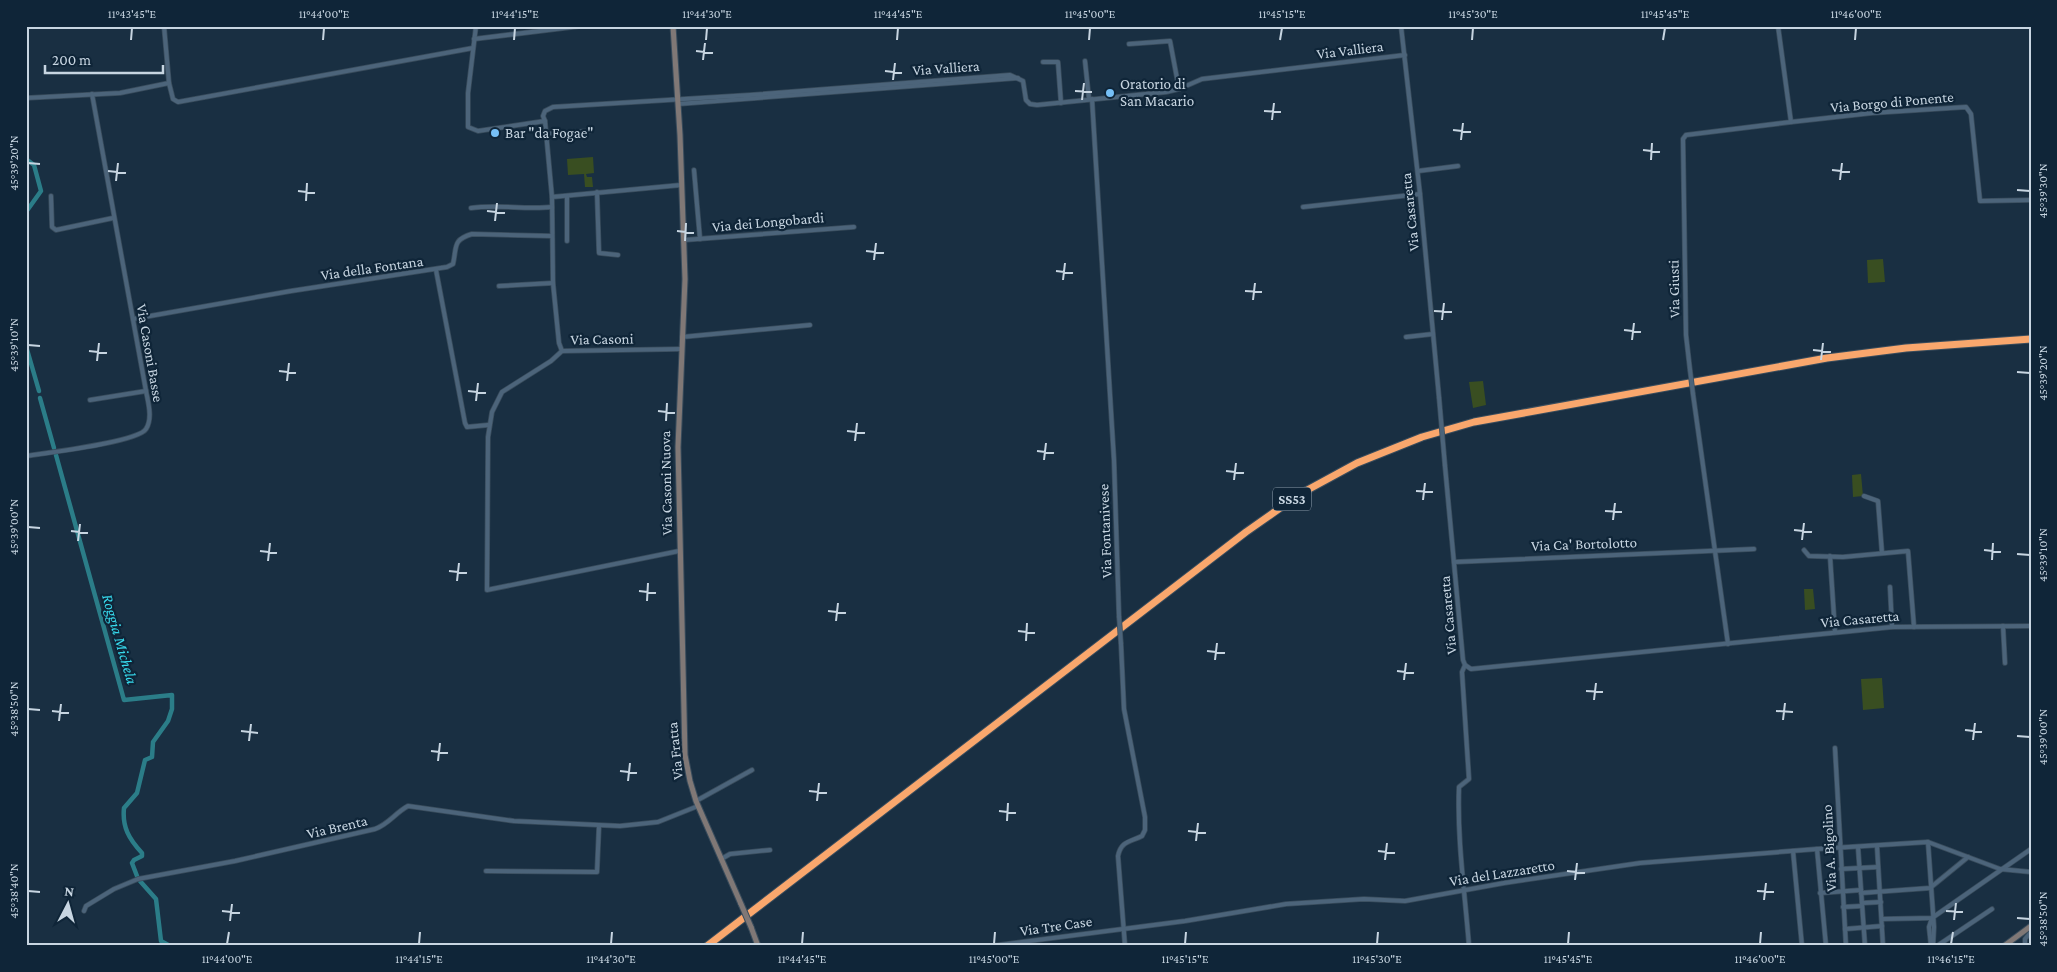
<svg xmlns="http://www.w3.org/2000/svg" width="2057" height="972" viewBox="0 0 2057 972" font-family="'Crimson Pro',serif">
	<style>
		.green { fill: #394e21 }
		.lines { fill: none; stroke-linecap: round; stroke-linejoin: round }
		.canal { stroke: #2b7d88; stroke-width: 4.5 }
		.street-casing { stroke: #394c5c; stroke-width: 5.5 }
		.secondary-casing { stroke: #394c5c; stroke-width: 7 }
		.highway-casing { stroke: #394c5c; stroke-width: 9 }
		.street { stroke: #4c647a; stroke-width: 4 }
		.secondary { stroke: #807876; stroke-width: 5 }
		.highway { stroke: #f9a76d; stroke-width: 7 }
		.street-bridge-casing { stroke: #394c5c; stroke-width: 5.5; stroke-linecap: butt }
		.secondary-bridge-casing { stroke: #394c5c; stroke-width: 7; stroke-linecap: butt }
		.street-bridge { stroke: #4c647a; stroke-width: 4 }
		.secondary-bridge { stroke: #807876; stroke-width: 5 }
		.ticks { fill: none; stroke: #c7d5e1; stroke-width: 2 }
		.poi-dot { fill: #76c0f7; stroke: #0f2538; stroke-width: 2 }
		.labels { text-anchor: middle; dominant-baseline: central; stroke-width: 4.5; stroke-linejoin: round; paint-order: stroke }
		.shield { fill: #0f2538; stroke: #90a0ae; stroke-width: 1 }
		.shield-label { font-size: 14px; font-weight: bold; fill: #c7d5e1 }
		.street-label { font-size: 15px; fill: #c7d5e1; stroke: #0f2538 }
		.poi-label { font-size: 15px; fill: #c7d5e1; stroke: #0f2538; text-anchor: start }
		.water-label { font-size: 16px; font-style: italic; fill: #37d9ec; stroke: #0f2538 }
		.neatline { fill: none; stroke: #c7d5e1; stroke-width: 2 }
		.ticks-label { font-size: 12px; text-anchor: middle; fill: #c7d5e1 }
	</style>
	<rect width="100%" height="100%" fill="#192f42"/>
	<g class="green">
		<path d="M593,157L594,173L586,174L587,177H592L593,187H585L584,174L568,175L567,159Z"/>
		<path d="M1883,259L1885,282L1868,283L1867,260Z"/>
		<path d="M1483,381L1486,405L1473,408L1469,382Z"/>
		<path d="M1861,474L1863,496L1853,497L1852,475Z"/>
		<path d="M1804,589H1813L1815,609L1805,610Z"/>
		<path d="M1882,678L1884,708L1863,710L1861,679Z"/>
	</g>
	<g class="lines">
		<g class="canal">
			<path d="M26,159L34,165L41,191L26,212"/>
			<path d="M26,346L39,391"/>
			<path d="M40,398L54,448"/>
			<path d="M56,455L124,700L172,695V709L168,721L153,742L152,757L145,760L137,793L124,808C122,827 129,839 142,853V856L134,860L132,863L137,876"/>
			<path d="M140,881L156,899L161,941L170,946"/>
		</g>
		<defs>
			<g id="street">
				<path d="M476,26L468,93V127L478,131L545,121L552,197L553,283L559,343L562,351L681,349"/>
				<path d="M1401,26L1420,194L1439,397"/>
				<path d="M474,39L581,26"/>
				<path d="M1129,44L1170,41L1179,89"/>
				<path d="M1085,61L1089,99"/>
				<path d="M1043,62H1058L1061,103"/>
				<path d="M169,83L173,99L178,102L473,48"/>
				<path d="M26,98L120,93L169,83L164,26"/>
				<path d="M1092,99L1114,460L1119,616"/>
				<path d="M678,104L1018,78"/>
				<path d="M545,121L543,116L545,111L553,107L750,95L1010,75L1023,81L1026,100L1030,104L1037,105L1166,92L1179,89L1202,79L1405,55"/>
				<path d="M1791,122L1872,113L1966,107L1971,114L1980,201L2031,200"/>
				<path d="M546,134L590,131"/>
				<path d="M694,170L700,239"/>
				<path d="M1418,171L1458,166"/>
				<path d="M597,192L599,253L618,255"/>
				<path d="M51,196L52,227L56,230L113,218"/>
				<path d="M552,197L681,185"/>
				<path d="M1303,207L1420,194"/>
				<path d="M471,208C498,204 525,210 552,207"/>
				<path d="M684,240L854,227"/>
				<path d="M567,241V196"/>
				<path d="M436,270L465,423L467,427L488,425"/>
				<path d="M499,286L553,283"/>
				<path d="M133,319L291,291L447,267L453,264C457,247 452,240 472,234L552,236"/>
				<path d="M682,337L810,325"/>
				<path d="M1406,337L1433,334"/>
				<path d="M562,351L551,361L502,392L492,412L488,437L487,590L679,551"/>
				<path d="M1690,370L1686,335L1683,139L1686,135L1791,122L1778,26"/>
				<path d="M1693,394L1728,644"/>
				<path d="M90,400L146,391"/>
				<path d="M26,456C46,453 138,442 146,429C153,418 148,402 146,391L92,94"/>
				<path d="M1445,466L1463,660L1465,665L1471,669L1892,627L2031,626"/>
				<path d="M1864,496L1878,501L1882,553"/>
				<path d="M1804,550L1809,556L1843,557L1908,551L1914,627"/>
				<path d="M1830,556L1835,632"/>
				<path d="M1454,562L1754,549"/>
				<path d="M1890,587L1892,627"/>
				<path d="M2003,626L2005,663"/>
				<path d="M1121,644L1124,709L1145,817V830L1142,836C1130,842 1121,841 1118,856L1125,946"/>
				<path d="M1465,665L1462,672L1469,779L1459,787C1457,841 1465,893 1469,946"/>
				<path d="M1835,748L1846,946"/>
				<path d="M696,801L752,770"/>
				<path d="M1928,842L1934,927L1933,946"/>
				<path d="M1877,846L1883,946"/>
				<path d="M1858,847L1865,946"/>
				<path d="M1817,849L1826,946"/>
				<path d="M1793,851L1802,946"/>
				<path d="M723,858L730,854L770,850"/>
				<path d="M1841,869L1878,867"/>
				<path d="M486,871L597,872L599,826"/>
				<path d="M1820,893L1861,890"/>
				<path d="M1861,893L1930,888L1968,857"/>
				<path d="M1862,903L1881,902"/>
				<path d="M1843,907L1862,906"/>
				<path d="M84,911L86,906L114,889L138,879L235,861L375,829C389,824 395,813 408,806L514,821L620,826L658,822L698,806"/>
				<path d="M1882,919L1932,918L2031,849"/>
				<path d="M1845,929L1882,926"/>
				<path d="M991,946L1185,921L1286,904L1364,899L1405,901L1504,883L1640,863L1817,849L1928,842L2000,869L2031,872"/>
				<path d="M1931,946L1929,927L1932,918"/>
				<path d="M1937,946L1992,909"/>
				<path d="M2025,946V939L2031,932"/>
			</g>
			<g id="secondary">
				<path d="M673,26L680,135L685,279L678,447L685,755L690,781L696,801L741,904"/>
				<path d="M751,927L758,946"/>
				<path d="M2004,946L2031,926"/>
			</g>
			<path id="highway" d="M707,946L1246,532L1300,494L1357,463L1422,437L1474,422L1827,358L1906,348L2031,339"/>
		</defs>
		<use href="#street" class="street-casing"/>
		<use href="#secondary" class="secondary-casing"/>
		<use href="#highway" class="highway-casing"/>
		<use href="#street" class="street"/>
		<use href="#secondary" class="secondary"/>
		<use href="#highway" class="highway"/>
		<defs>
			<g id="street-bridge">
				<path d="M1690,370L1693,394"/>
				<path d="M1439,397L1445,466"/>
				<path d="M1119,616L1121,644"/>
			</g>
			<path id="secondary-bridge" d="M741,904L751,927"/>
		</defs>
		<use href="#street-bridge" class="street-bridge-casing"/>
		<use href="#secondary-bridge" class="secondary-bridge-casing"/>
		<use href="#street-bridge" class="street-bridge"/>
		<use href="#secondary-bridge" class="secondary-bridge"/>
	</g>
	<path class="ticks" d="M131,40L132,28M323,40L324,28M514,40L515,28M706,40L707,28M897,40L898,28M1089,40L1090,28M1280,40L1282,28M1472,40L1473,28M1663,40L1665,28M1855,40L1856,28M696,51L713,53M703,60L705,43M885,71L902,73M893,80L895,63M1075,91L1092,92M1082,100L1084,83M1264,111L1281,112M1272,120L1274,103M1453,130L1471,132M1461,140L1463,123M1643,150L1660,152M1651,160L1652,143M28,163L40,164M1832,170L1850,172M108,171L126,173M1840,180L1842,163M116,181L118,163M2017,190L2030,191M298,191L315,193M306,201L307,183M487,211L505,213M495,221L497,203M677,231L694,233M685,241L686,223M866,251L884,253M874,260L876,243M1056,271L1073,273M1063,280L1065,263M1245,291L1262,292M1253,300L1255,283M1434,311L1452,312M1442,320L1444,303M1624,330L1641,332M1632,340L1634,323M28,345L40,346M1813,350L1831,352M89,351L107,353M1821,360L1823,343M97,361L99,343M279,371L296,373M2017,372L2030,373M287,381L289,363M468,391L486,393M476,401L478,383M658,411L675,413M666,421L667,403M847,431L865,433M855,441L857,423M1037,451L1054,453M1044,460L1046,443M1226,471L1244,473M1234,480L1236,463M1416,491L1433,492M1423,500L1425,483M1605,511L1622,512M1613,520L1615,503M28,527L40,528M1794,530L1812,532M71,531L88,533M1802,540L1804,523M78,541L80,524M1984,550L2001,552M260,551L277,553M2017,554L2030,555M1992,560L1993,543M268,561L270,543M449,571L467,573M457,581L459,563M639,591L656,593M647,601L648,583M828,611L846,613M836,621L838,603M1018,631L1035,633M1026,641L1027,623M1207,651L1225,653M1215,660L1217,643M1397,671L1414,673M1404,680L1406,663M1586,691L1603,692M1594,700L1596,683M28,709L40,710M52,711L69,713M1776,711L1793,712M1783,720L1785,703M59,721L61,704M1965,730L1982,732M241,731L258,733M2017,736L2030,737M1973,740L1975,723M249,741L251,724M431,751L448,753M438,761L440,743M620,771L637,773M628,781L630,763M809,791L827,793M817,801L819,783M999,811L1016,813M1007,821L1008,803M1188,831L1206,833M1196,841L1198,823M1378,851L1395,853M1385,860L1387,843M1567,871L1585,873M1575,880L1577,863M28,891L40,892M1757,891L1774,892M1764,900L1766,883M222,911L240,913M1946,911L1963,912M2017,918L2030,919M1954,920L1956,903M230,921L232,904M227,944L229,932M419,944L420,932M611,944L612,932M802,944L803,932M994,944L995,932M1185,944L1186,932M1377,944L1378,932M1568,944L1569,932M1760,944L1761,932M1951,944L1953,932"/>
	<g class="poi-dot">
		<circle cx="1110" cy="93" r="5"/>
		<circle cx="495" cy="133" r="5"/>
	</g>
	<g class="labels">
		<rect class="shield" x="1273" y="487.5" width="38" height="23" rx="4"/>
		<g class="shield-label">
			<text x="1292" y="499">SS53</text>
		</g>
		<g class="street-label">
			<text transform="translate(1350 50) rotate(-7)">Via Valliera</text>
			<text transform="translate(946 68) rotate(-4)">Via Valliera</text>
			<text transform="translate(1892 102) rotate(-5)">Via Borgo di Ponente</text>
			<text transform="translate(1410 212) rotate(-96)">Via Casaretta</text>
			<text transform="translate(768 222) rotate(-5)">Via dei Longobardi</text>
			<text transform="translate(372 268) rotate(-8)">Via della Fontana</text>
			<text transform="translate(1674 289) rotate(-91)">Via Giusti</text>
			<text transform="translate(602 339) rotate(-1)">Via Casoni</text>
			<text transform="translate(150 353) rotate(80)">Via Casoni Basse</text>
			<text transform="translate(666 483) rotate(-91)">Via Casoni Nuova</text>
			<text transform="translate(1105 531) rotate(-92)">Via Fontanivese</text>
			<text transform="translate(1584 544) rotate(-2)">Via Ca' Bortolotto</text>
			<text transform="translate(1448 615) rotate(-95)">Via Casaretta</text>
			<text transform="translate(1860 619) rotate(-5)">Via Casaretta</text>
			<text transform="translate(675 751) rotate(-96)">Via Fratta</text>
			<text transform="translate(337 827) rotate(-13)">Via Brenta</text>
			<text transform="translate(1829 848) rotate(-93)">Via A. Bigolino</text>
			<text transform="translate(1502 873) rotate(-9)">Via del Lazzaretto</text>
			<text transform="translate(1056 926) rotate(-8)">Via Tre Case</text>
		</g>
		<g class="poi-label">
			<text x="1120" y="84">Oratorio di<tspan x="1120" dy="17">San Macario</tspan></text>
			<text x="505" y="133">Bar "da Fogae"</text>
		</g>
		<g class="water-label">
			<text transform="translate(120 639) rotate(74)">Roggia Michela</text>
		</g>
	</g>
	<rect width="2057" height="972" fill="none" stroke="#0f2538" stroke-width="55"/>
	<g transform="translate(68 904) rotate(6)" stroke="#0f2538" stroke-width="4" paint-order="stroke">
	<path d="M0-4L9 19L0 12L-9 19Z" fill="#c7d5e1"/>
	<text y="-8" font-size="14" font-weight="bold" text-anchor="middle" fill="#c7d5e1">N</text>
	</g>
	<path d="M45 65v8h118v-8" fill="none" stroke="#c7d5e1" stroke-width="2.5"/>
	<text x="52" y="65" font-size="15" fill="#c7d5e1" stroke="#0f2538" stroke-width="4" paint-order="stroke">200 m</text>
	<rect x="28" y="28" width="2002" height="916" class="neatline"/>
	<g class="ticks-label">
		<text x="132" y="18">11°43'45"E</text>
		<text x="324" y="18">11°44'00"E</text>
		<text x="515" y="18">11°44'15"E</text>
		<text x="707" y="18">11°44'30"E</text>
		<text x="898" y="18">11°44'45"E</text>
		<text x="1090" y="18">11°45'00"E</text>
		<text x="1282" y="18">11°45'15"E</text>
		<text x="1473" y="18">11°45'30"E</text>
		<text x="1665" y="18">11°45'45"E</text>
		<text x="1856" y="18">11°46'00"E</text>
		<text transform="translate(14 163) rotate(-90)" y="4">45°39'20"N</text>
		<text transform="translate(2043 191) rotate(-90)" y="4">45°39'30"N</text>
		<text transform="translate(14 345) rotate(-90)" y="4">45°39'10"N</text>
		<text transform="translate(2043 373) rotate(-90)" y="4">45°39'20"N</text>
		<text transform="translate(14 527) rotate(-90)" y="4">45°39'00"N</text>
		<text transform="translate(2043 555) rotate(-90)" y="4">45°39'10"N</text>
		<text transform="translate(14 709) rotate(-90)" y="4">45°38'50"N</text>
		<text transform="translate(2043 737) rotate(-90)" y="4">45°39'00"N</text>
		<text transform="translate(14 891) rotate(-90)" y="4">45°38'40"N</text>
		<text transform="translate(2043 919) rotate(-90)" y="4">45°38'50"N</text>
		<text x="227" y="963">11°44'00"E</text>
		<text x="419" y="963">11°44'15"E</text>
		<text x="611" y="963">11°44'30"E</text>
		<text x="802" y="963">11°44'45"E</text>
		<text x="994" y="963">11°45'00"E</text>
		<text x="1185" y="963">11°45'15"E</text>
		<text x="1377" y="963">11°45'30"E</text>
		<text x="1568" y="963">11°45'45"E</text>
		<text x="1760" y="963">11°46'00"E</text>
		<text x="1951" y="963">11°46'15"E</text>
	</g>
</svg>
